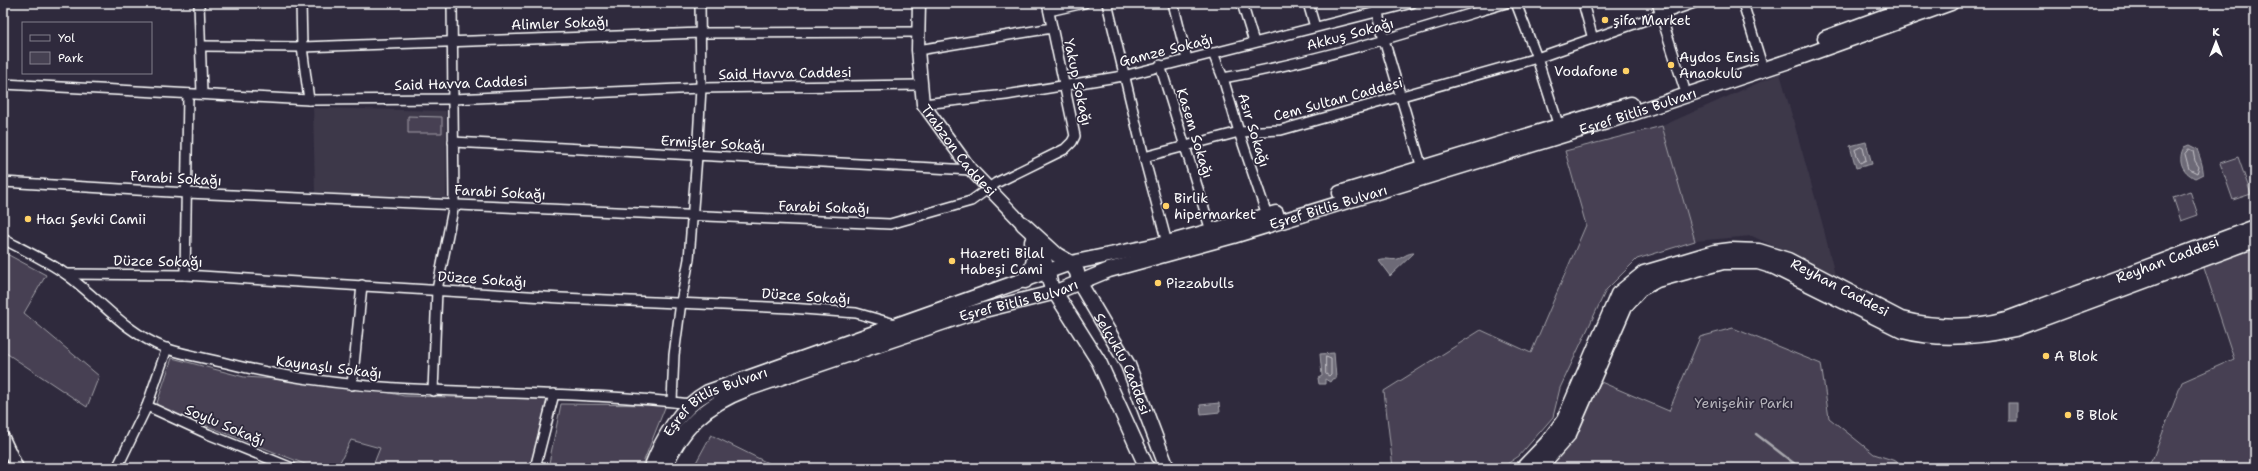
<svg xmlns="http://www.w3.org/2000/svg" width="2258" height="471" viewBox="0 0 2258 471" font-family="'Shantell Sans',sans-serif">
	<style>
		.built { fill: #3c3749 }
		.green { fill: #464152; stroke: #a2a0a8 }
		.water { fill: #6d6a77; stroke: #a7a6ad }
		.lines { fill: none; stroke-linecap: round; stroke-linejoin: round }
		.shore { stroke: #c5c3c9; stroke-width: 1 }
		.stream { stroke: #a7a6ad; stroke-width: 2.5 }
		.street-casing { stroke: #fff; stroke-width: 12 }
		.secondary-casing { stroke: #fff; stroke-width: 15 }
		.primary-casing { stroke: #fff; stroke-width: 17 }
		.street { stroke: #2f2a3d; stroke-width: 9 }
		.secondary { stroke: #2f2a3d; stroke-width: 12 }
		.primary { stroke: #2f2a3d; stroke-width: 14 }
		.poi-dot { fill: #ffd166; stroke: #2f2a3d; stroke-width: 1.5 }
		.labels { text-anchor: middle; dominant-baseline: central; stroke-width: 3.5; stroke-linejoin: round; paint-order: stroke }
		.poi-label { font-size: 14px; fill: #fff; stroke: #2f2a3d; text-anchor: start }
		.street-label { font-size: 14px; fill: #fff; stroke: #2f2a3d }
		.park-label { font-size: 14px; fill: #b5b3ba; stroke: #2f2a3d }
	</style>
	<rect width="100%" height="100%" fill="#2f2a3d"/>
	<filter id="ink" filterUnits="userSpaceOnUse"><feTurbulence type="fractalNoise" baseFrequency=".025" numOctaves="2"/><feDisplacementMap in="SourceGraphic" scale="8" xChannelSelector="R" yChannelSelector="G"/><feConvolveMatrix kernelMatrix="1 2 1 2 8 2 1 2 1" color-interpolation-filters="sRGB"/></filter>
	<g filter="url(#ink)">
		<g class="built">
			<path d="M1780,73L1822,222L1835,275L1752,236L1695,241L1662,126Z"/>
			<path d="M313,108L446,111V198L315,193Z"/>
		</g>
		<g class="green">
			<path d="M408,116L442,117V133H408Z"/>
			<path d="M1662,126L1695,241L1637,259L1606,290L1560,388L1553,417L1519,456L1501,468H1393L1384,391L1481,330L1531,353L1586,225L1565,151Z"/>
			<path d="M2238,157L2251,194L2233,200L2220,163Z"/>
			<path d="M2190,191L2198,215L2181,221L2173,197Z"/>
			<path d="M2255,246V468H2147L2153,458L2182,382L2234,359L2203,265Z"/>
			<path d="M3,252L46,275L24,313L99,376L87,407L3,351Z"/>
			<path d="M1733,328L1821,364L1829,418L1874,454L1917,468H1549L1601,382L1669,411L1700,337Z"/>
			<path d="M172,358L244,377L350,384L404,396L547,399L543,432L534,468H372L380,448L351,440L337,468H315L156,406Z"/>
			<path d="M561,404L666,405L641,468H548Z"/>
			<path d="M711,435L778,468H693Z"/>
		</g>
		<g class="water">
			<path d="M1866,142L1872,164L1856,168L1850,146Z"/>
			<path d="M2189,145L2197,149C2199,155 2204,168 2203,174L2195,178C2182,172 2177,160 2184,147Z"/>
			<path d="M1414,253L1390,276L1378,260C1385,257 1391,261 1398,259C1404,257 1407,253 1414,253Z"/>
			<path d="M1334,353L1336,378L1332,379L1330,382L1325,379V384H1319L1318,378L1322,376L1320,354Z"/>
			<path d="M1219,403L1220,412L1201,414L1200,405Z"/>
			<rect x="2008" y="403" width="9" height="18"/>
		</g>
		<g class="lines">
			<g class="shore">
				<path d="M1861,147L1863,148L1866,160L1860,163L1855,150Z"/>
				<path d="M2189,149L2193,151L2195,161L2199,167L2197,173L2189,169L2185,154Z"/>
				<path d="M1326,357L1331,359V374L1329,376L1326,374Z"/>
			</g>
			<path class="stream" d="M1756,434L1800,468"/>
			<defs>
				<g id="street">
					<path d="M199,3L202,94"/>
					<path d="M301,3L302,47L309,100"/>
					<path d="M1107,3L1144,157L1167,243"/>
					<path d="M1173,3L1187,59"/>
					<path d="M1242,3L1254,42"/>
					<path d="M1308,3L1315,27"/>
					<path d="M1376,3L1384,40L1422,168"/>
					<path d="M1516,3L1537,58L1560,130"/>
					<path d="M1583,3L1593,39"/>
					<path d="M1657,3L1684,87"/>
					<path d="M1743,3L1761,62"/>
					<path d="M1049,11L1084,3"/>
					<path d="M202,46L302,47L702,33L919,32"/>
					<path d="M918,50L1052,28"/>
					<path d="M1213,53L1223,78L1239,132L1267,215"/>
					<path d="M1160,65L1211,231"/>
					<path d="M1223,78C1319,61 1413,31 1506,3"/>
					<path d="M3,84L309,100L453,99L701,88L920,85"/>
					<path d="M923,104L1006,95L1123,76L1412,3"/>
					<path d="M453,142L971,170"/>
					<path d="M1144,157L1239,132L1281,130L1537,58L1694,3"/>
					<path d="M3,182L187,193L890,224L971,201L996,183L1065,149L1072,142L1075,136L1047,3"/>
					<path d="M3,239C24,250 48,261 67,275C102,301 123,331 165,348C184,355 206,358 226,363C378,402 535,385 690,404"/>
					<path d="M66,274L185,275L561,298L790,308L856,313L895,324L896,326"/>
					<path d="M185,275L188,94"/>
					<path d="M352,385L362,285"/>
					<path d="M433,391L437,290L454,204L452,3"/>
					<path d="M672,401L674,355L681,302L689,259L697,156L701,88L700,3"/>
					<path d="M147,406L208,434L292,468"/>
					<path d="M117,468L147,406L167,348"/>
					<path d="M535,468L554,394"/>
				</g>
				<g id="secondary">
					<path id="s1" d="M919,3L918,50L923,104L971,170L1023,224"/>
					<path d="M3,438L17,468"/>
				</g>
				<g id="primary">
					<path d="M1825,38L1921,3"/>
					<path d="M1340,193L1631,104"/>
					<path id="s2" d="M1023,224L1057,255L1071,263L1077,272L1079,282L1128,365L1167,468"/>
					<path d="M1033,239L1044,259L1051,286L1099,362L1147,468"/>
					<path d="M1025,281C1033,268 1037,257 1032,242"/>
					<path id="s3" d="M651,468C663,438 679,408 708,392L1071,263L1167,243L1276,213"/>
					<path id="s4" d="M664,468C682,427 705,405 747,389L968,314L1056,292L1109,270L1233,236L1606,122L1795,59L1951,3"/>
					<path id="s5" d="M1523,468L1547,443L1564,420L1618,294L1644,273L1715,252L1731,250L1759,251L1788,260L1901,319C1935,328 1974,328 2007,319L2255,227"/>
					<path d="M1539,468L1569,434L1625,306L1640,289L1657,280L1723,262H1758L1774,267L1903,331C1940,341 1979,337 2015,329L2255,240"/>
				</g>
			</defs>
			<use href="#street" class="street-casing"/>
			<use href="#secondary" class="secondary-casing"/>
			<use href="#primary" class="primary-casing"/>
			<use href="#street" class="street"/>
			<use href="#secondary" class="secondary"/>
			<use href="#primary" class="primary"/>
		</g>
	</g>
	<g class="poi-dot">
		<circle cx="1605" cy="20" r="4"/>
		<circle cx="1671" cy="65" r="4"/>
		<circle cx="1626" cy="71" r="4"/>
		<circle cx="1166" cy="206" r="4"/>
		<circle cx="28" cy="219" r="4"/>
		<circle cx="952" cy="261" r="4"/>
		<circle cx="1158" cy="283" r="4"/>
		<circle cx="2046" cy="356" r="4"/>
		<circle cx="2068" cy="415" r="4"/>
	</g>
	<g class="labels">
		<g class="poi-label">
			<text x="1613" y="20">şifa Market</text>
			<text x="1679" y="57">Aydos Ensis<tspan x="1679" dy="16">Anaokulu</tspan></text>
			<text x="1618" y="71" text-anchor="end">Vodafone</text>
			<text x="1174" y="198">Birlik<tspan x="1174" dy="16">hipermarket</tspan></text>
			<text x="36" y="219">Hacı Şevki Camii</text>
			<text x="960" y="253">Hazreti Bilal<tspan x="960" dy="16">Habeşi Cami</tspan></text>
			<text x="1166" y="283">Pizzabulls</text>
			<text x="2054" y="356">A Blok</text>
			<text x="2076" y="415">B Blok</text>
		</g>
		<g class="street-label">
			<text transform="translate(560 23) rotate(-2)">Alimler Sokağı</text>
			<text transform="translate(1350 34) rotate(-15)">Akkuş Sokağı</text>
			<text transform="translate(1166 50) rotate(-14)">Gamze Sokağı</text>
			<text transform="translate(785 73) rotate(-1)">Said Havva Caddesi</text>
			<text transform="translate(1078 82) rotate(78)">Yakup Sokağı</text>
			<text transform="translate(461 83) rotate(-2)">Said Havva Caddesi</text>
			<text transform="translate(1338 99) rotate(-15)">Cem Sultan Caddesi</text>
			<text stroke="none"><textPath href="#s4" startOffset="1052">Eşref Bitlis Bulvarı</textPath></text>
			<text transform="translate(1254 130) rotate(73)">Asır Sokağı</text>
			<text transform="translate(1195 133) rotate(73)">Kasem Sokağı</text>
			<text transform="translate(713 143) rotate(3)">Ermişler Sokağı</text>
			<text stroke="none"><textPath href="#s1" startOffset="160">Trabzon Caddesi</textPath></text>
			<text transform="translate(176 178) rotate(3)">Farabi Sokağı</text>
			<text transform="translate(500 192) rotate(3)">Farabi Sokağı</text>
			<text transform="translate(824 207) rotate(2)">Farabi Sokağı</text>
			<text stroke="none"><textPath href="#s4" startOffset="728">Eşref Bitlis Bulvarı</textPath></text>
			<text stroke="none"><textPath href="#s5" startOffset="788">Reyhan Caddesi</textPath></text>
			<text transform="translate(158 261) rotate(1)">Düzce Sokağı</text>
			<text transform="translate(482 279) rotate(4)">Düzce Sokağı</text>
			<text stroke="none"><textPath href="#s5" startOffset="441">Reyhan Caddesi</textPath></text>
			<text transform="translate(806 296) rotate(4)">Düzce Sokağı</text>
			<text stroke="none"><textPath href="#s4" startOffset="404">Eşref Bitlis Bulvarı</textPath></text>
			<text stroke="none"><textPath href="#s2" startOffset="176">Selçuklu Caddesi</textPath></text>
			<text transform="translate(329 367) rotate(7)">Kaynaşlı Sokağı</text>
			<text stroke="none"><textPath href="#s3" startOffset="98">Eşref Bitlis Bulvarı</textPath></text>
			<text transform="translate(225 425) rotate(23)">Soylu Sokağı</text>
		</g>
		<g class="park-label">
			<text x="1744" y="403">Yenişehir Parkı</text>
		</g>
	</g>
	<rect width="2258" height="471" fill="none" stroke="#2f2a3d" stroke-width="16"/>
	<rect x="8" y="8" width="2242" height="455" fill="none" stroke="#fff" stroke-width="1.5" filter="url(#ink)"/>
	<rect x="22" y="22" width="130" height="52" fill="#2f2a3d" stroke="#827f8b"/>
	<rect x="30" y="35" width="20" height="6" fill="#2f2a3d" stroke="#827f8b"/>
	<text x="58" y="42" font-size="12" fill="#ffffff">Yol</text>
	<rect x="30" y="52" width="20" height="12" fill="#464152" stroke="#827f8b"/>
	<text x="58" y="62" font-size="12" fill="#ffffff">Park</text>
	<g transform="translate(2216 42)" stroke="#2f2a3d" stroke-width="3" paint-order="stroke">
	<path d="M0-3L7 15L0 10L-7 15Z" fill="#ffffff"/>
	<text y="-6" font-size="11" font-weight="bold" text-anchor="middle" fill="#ffffff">K</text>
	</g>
</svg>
